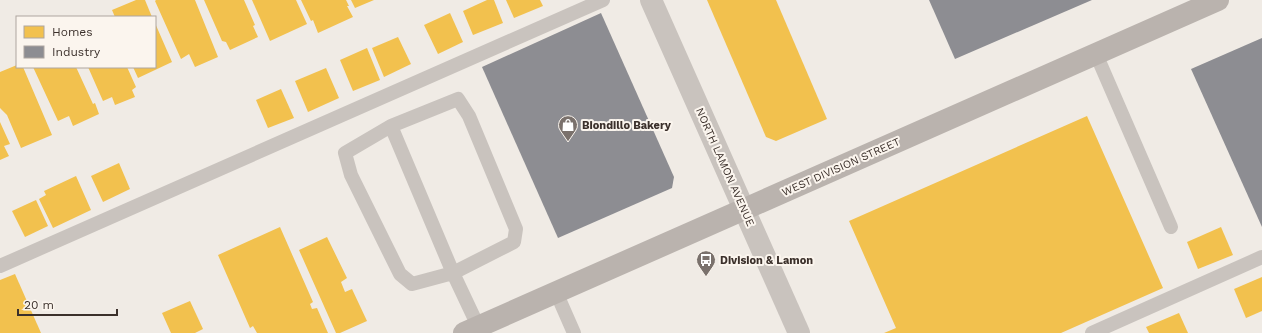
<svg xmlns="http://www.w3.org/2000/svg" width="1262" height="333" viewBox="0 0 1262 333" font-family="'Work Sans',sans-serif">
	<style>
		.homes { fill: #f2c14e }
		.industry { fill: #8d8d92 }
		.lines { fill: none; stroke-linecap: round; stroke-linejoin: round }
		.service { stroke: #c9c3be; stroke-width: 14 }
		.minor { stroke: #c9c3be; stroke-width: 22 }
		.secondary { stroke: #bab3ae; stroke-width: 22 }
		.labels { text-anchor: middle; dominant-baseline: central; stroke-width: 4; stroke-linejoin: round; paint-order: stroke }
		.poi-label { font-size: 11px; font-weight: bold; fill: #3b302b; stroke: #fbf5ee; text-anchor: start }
		.street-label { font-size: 11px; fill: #3b302b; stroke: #fbf5ee }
	</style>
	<rect width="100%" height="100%" fill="#f0ebe5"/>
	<g class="homes">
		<path d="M136,0H145L152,17H115L112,10Z"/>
		<path d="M156,0H195L218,57L195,67L189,54L181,59L155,1Z"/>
		<path d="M204,0H244L255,25L253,26L258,37L230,50L226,42L222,41Z"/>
		<path d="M252,0H296L307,24L270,41Z"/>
		<path d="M301,0H346L349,6H347L353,17L318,33L313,20L311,21Z"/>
		<path d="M351,0H374L355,8Z"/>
		<path d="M487,0H494L503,23L473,35L463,11Z"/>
		<path d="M506,0H540L543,6L514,18Z"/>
		<path d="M707,0H776L827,119L776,141L766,137Z"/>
		<path d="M450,13L463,42L438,54L424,25Z"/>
		<path d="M155,23L172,62L138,78L133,67H155Z"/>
		<path d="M398,37L411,64L384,77L372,48Z"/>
		<path d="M367,48L380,80L353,91L340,60Z"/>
		<path d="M17,65V67H23L52,135L21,148L7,115L0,108V72Z"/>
		<path d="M33,67H76L93,104L95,103L99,114L73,126L69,116L58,121Z"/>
		<path d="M88,67H127L136,87L132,90L135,97L115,105L112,97L103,101Z"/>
		<path d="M326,68L339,98L308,112L295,81Z"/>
		<path d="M281,89L294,118L268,128L256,100Z"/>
		<path d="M1087,116L1163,288L1061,333H884L896,328L849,221Z"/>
		<path d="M0,122L10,144L4,146L9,156L0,160Z"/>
		<path d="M119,163L130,189L103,202L91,176Z"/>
		<path d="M76,176L91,210L53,228L39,199L46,195L44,191Z"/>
		<path d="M36,200L48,226L25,237L12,211Z"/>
		<path d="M280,227L313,302L310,304L312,309L317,308L328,333H257L253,326L250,328L218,255Z"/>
		<path d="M1221,227L1233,255L1198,269L1187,242Z"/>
		<path d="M327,237L347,278L341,282L345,292L352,289L367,321L340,333H336L299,250Z"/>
		<path d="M15,274L41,333H0V280Z"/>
		<path d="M1262,277V311L1246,318L1234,289Z"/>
		<path d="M190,301L203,329L195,333H171L162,313Z"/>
		<path d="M1179,313L1188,333H1149L1146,327Z"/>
	</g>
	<g class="industry">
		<path d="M929,0H1092L955,59Z"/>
		<path d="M601,13L674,177L672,188L558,238L482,67Z"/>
		<path d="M1262,38V227L1191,69Z"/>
	</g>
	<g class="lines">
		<g class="service">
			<path d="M1096,54L1171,227"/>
			<path d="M391,126L345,153L351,175L400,274L412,284L453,273L514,242L516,229L469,116L458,99L391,126L453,273L478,326"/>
			<path d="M0,266L603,0"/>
			<path d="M556,292L574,333"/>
			<path d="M1092,333L1262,257"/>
		</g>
		<path class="minor" d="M651,0L799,333"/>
		<path class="secondary" d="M464,333L1218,0"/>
	</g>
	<defs>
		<symbol id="shop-pin" viewBox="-11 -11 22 30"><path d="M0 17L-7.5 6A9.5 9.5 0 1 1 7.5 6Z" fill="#7a716c" stroke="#fbf5ee"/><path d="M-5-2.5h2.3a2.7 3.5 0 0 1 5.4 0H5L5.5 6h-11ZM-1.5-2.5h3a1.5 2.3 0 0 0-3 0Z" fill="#fff"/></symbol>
		<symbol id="bus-pin" viewBox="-11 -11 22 30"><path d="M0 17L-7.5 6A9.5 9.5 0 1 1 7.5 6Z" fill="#7a716c" stroke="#fbf5ee"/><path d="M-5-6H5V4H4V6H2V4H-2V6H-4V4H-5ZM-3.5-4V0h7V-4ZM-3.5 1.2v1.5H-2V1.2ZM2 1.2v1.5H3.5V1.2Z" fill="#fff"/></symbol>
	</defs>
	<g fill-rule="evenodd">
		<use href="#shop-pin" x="557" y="114" width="22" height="30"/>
		<use href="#bus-pin" x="695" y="249" width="22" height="30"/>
	</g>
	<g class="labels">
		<g class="poi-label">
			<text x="582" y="125">Biondillo Bakery</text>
			<text x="720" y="260">Division &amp; Lamon</text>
		</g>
		<g class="street-label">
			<text transform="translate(725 167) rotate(66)">NORTH LAMON AVENUE</text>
			<text transform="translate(841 167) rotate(-24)">WEST DIVISION STREET</text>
		</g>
	</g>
	<rect x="16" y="16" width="140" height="52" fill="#fbf5ee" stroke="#aea6a0"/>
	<rect x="24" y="26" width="20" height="12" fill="#f2c14e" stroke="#aea6a0"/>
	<text x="52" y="36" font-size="12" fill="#3b302b">Homes</text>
	<rect x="24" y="46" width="20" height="12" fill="#8d8d92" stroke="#aea6a0"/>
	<text x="52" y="56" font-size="12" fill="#3b302b">Industry</text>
	<path d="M18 309v6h99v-6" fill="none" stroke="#3b302b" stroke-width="2"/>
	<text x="24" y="309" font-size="12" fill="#3b302b" stroke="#fbf5ee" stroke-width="3" paint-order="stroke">20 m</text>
</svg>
